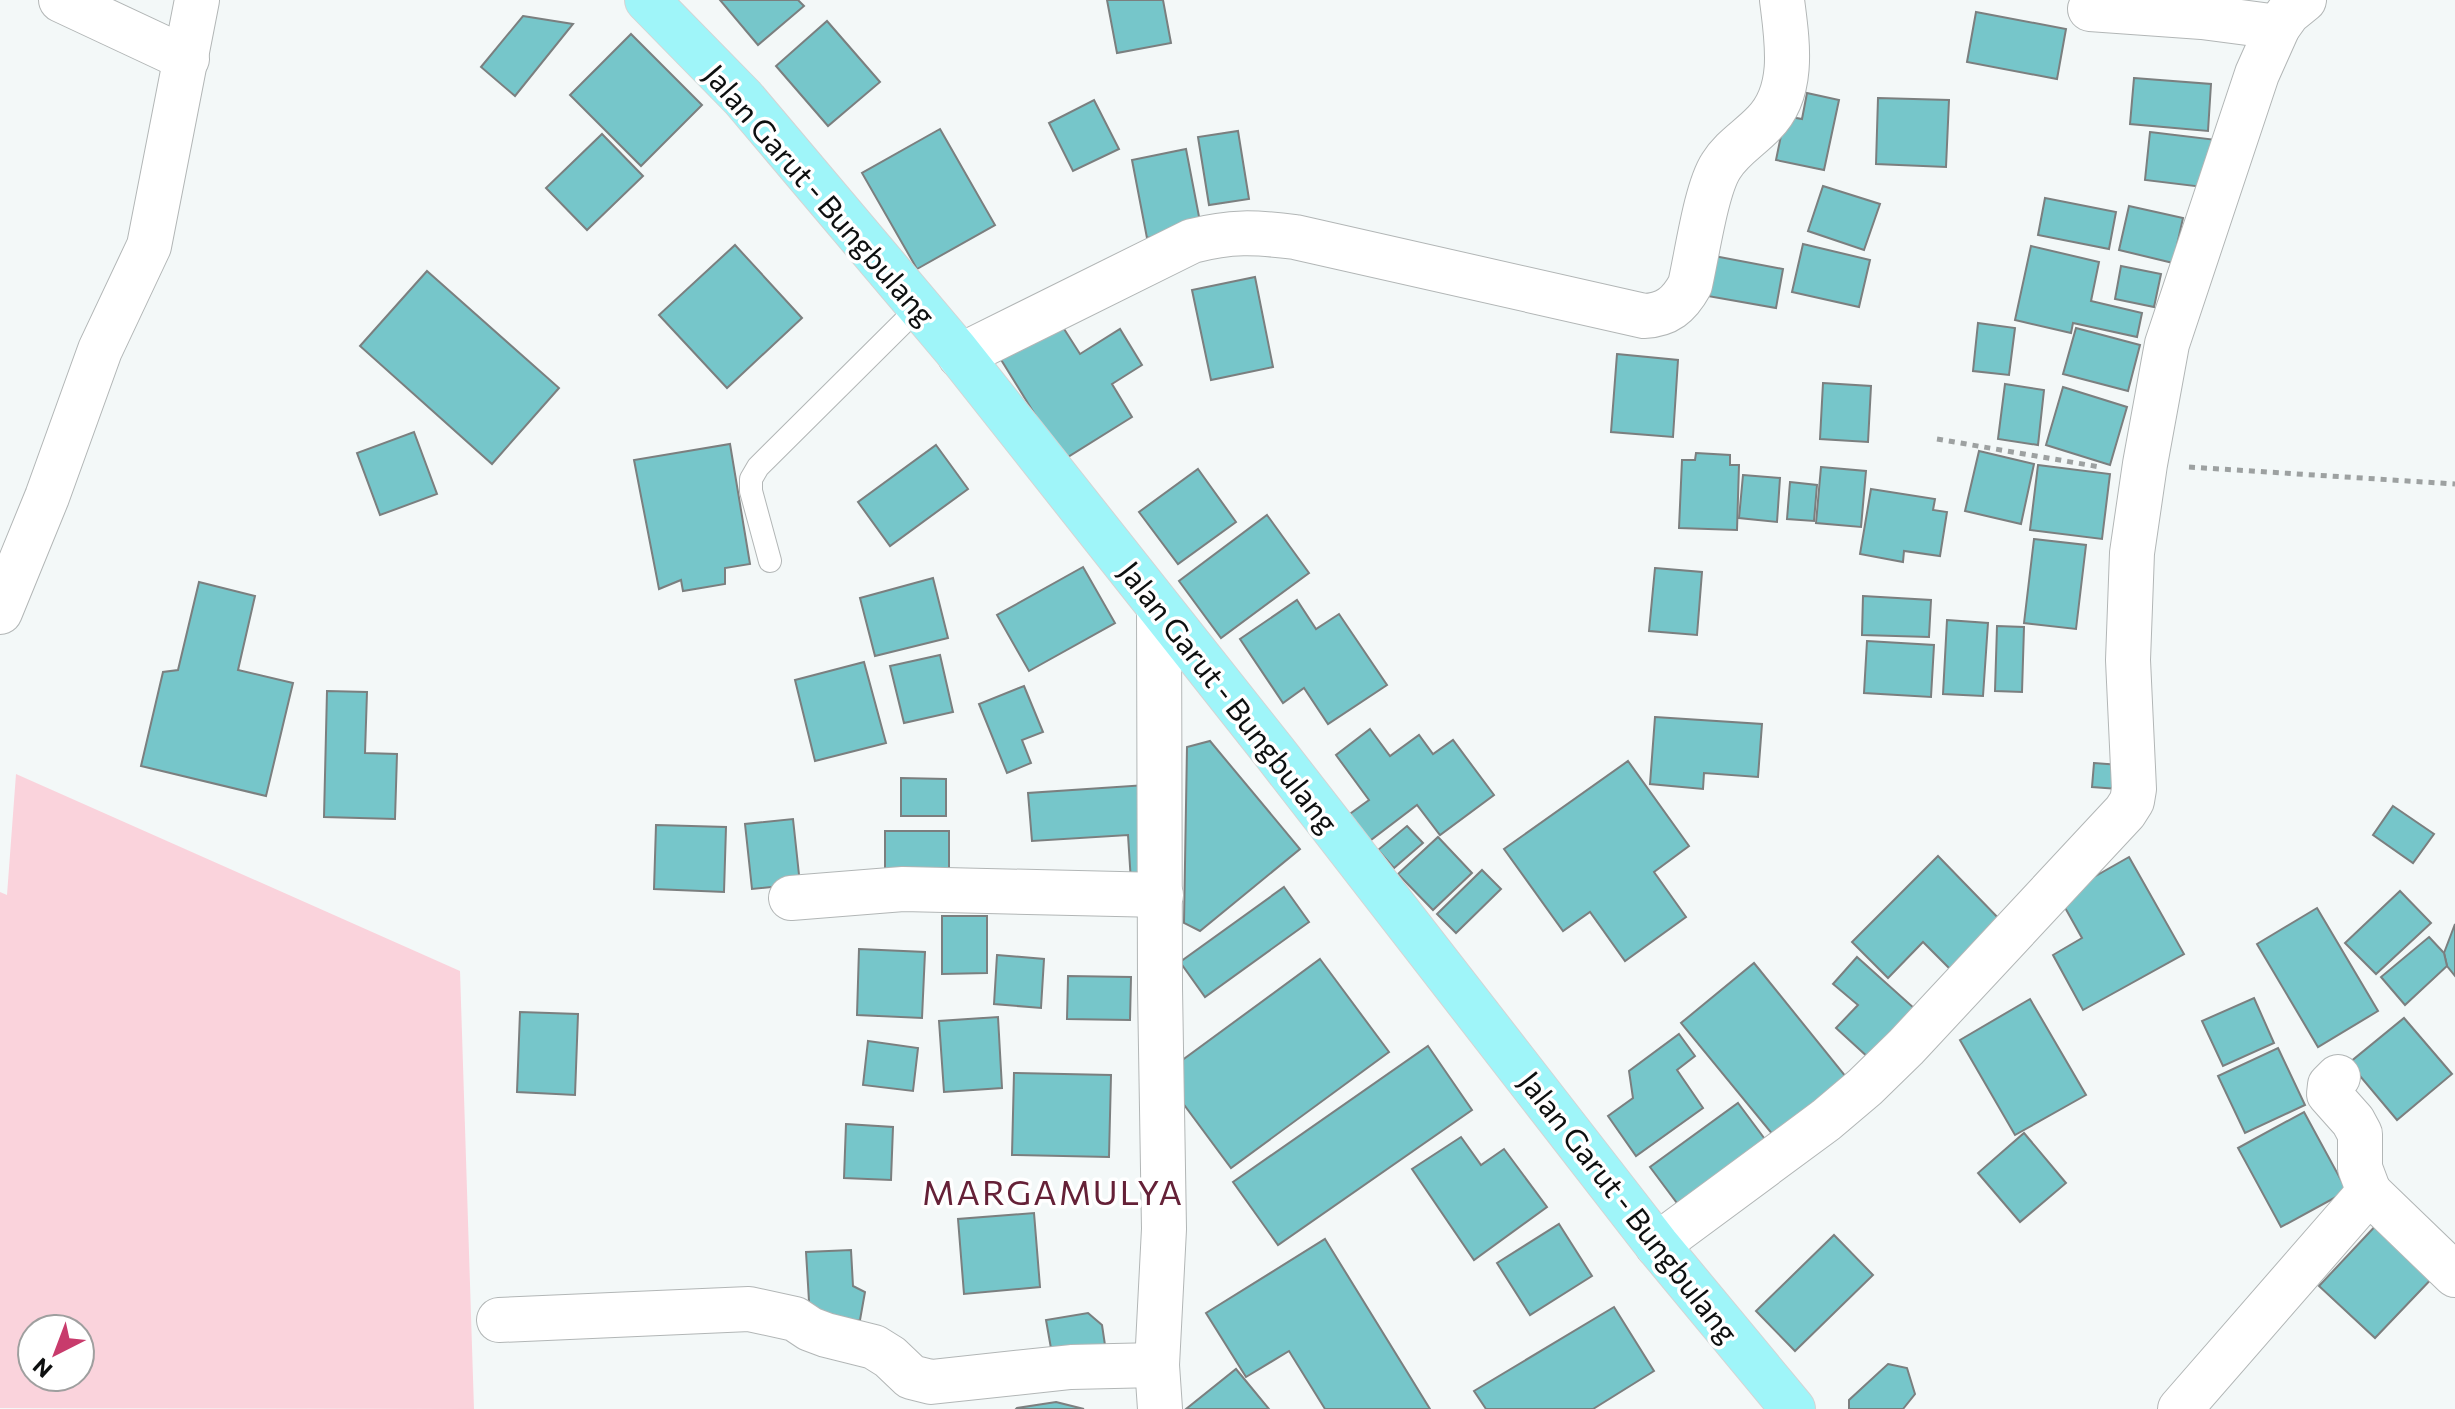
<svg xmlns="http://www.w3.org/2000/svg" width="2455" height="1409" viewBox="0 0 2455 1409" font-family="Commissioner,sans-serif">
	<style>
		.green { fill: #fad3dc; fill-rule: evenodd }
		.building { fill: #76c6ca; stroke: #7b7f7f; stroke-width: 2 }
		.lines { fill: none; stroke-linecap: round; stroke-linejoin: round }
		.service-casing { stroke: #b2b6b6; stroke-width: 24 }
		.minor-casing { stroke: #b2b6b6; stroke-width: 46 }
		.primary-casing { stroke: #d4d4d4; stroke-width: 46 }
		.path { stroke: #9da1a1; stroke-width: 5; stroke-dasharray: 6 6; stroke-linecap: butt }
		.service { stroke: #fff; stroke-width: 22 }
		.minor { stroke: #fff; stroke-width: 44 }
		.primary { stroke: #9ff5f9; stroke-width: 44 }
		.labels { text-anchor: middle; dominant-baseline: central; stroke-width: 7; stroke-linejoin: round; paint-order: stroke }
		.street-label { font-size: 30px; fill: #0e1010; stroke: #fff }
		.quarter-label { font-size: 34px; letter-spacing: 2px; fill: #652137; stroke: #fff }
	</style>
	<rect width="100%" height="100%" fill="#f3f8f8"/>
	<path class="green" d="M16,774L460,971L474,1409L0,1408V892L7,895ZM32,1329H80V1377H32Z"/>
	<g class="building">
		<path d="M720,0H798L804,6L758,45Z"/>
		<path d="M1107,0H1163L1171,43L1117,53Z"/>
		<path d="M1976,12L2066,29L2057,79L1967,62Z"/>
		<path d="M523,16L573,24L515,96L481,67Z"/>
		<path d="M827,21L880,82L828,126L776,66Z"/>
		<path d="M631,34L702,105L641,166L570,95Z"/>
		<path d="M2134,78L2211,84L2208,131L2130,124Z"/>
		<path d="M1807,93L1839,100L1824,170L1776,160L1785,116L1802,119Z"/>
		<path d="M1878,98L1949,100L1946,167L1876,164Z"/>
		<path d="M1094,100L1119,149L1073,171L1049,123Z"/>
		<path d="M940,129L995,225L917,269L862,173Z"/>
		<path d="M1238,131L1249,199L1209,205L1198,137Z"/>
		<path d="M2150,132L2217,140L2211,188L2145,180Z"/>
		<path d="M602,134L643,176L587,230L546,188Z"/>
		<path d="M1186,149L1201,227L1147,238L1132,160Z"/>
		<path d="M1823,186L1880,204L1864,250L1808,231Z"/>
		<path d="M2045,198L2116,212L2109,249L2038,235Z"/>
		<path d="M2129,206L2183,218L2173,263L2119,250Z"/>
		<path d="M1803,244L1870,260L1859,307L1792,292Z"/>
		<path d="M735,245L802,318L727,388L659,315Z"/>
		<path d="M2031,246L2099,262L2091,301L2142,313L2137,337L2073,323L2071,333L2015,320Z"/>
		<path d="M1709,255L1783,269L1776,308L1702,295Z"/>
		<path d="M2121,266L2161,274L2154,307L2115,299Z"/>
		<path d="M427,271L559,388L492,464L360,346Z"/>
		<path d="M1255,277L1273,367L1211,380L1192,290Z"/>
		<path d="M1059,321L1080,354L1120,329L1142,365L1112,384L1132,417L1063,460L1000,358Z"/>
		<path d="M1978,323L2015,328L2009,375L1973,371Z"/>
		<path d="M2076,328L2140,345L2128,391L2063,374Z"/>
		<path d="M1617,354L1678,360L1673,437L1611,432Z"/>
		<path d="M1823,383L1871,386L1868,442L1820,439Z"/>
		<path d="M2005,384L2044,390L2038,445L1998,439Z"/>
		<path d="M2063,387L2127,407L2110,465L2046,445Z"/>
		<path d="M414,432L437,494L380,515L357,453Z"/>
		<path d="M730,444L750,564L725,568V584L683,591L681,580L659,589L634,460Z"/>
		<path d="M936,445L968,489L890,546L858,502Z"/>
		<path d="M1979,451L2034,464L2021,524L1965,511Z"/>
		<path d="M1696,453L1730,455V465H1739L1737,530L1679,528L1682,460H1695Z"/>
		<path d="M2038,465L2110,474L2102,539L2030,530Z"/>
		<path d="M1821,467L1866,471L1861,527L1816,523Z"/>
		<path d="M1198,469L1236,522L1178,564L1139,512Z"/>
		<path d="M1743,475L1780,478L1777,522L1739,518Z"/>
		<path d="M1790,482L1817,485L1814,521L1787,519Z"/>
		<path d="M1871,489L1935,499L1933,510L1947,512L1940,556L1904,551L1903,562L1860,554Z"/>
		<path d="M1267,515L1309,573L1221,638L1179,581Z"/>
		<path d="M2034,539L2086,545L2076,629L2024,623Z"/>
		<path d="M1083,567L1115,623L1029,671L997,615Z"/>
		<path d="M1655,568L1702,572L1697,635L1649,631Z"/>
		<path d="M933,578L948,638L875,656L860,598Z"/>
		<path d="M199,582L255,596L238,670L293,683L266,796L141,766L163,672L178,670Z"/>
		<path d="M1863,596L1931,600L1929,637L1862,635Z"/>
		<path d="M1297,600L1316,629L1339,614L1387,685L1328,724L1304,688L1283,703L1240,639Z"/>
		<path d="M1947,620L1988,623L1983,696L1943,694Z"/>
		<path d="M1997,626L2024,627L2022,692L1995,691Z"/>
		<path d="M1867,641L1934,645L1931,697L1864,693Z"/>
		<path d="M940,655L953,712L904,723L890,666Z"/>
		<path d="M864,662L886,743L815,761L795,680Z"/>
		<path d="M1024,686L1043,732L1022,740L1031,763L1007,773L979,704Z"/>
		<path d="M327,691L367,692L365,753L397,754L395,819L324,817Z"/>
		<path d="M1655,717L1762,724L1758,777L1704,773L1703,789L1650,784Z"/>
		<path d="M1370,729L1390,756L1419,735L1433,754L1453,740L1494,795L1440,835L1417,805L1367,843L1347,816L1369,800L1336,755Z"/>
		<path d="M1210,741L1300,849L1200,931L1184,923L1187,747Z"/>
		<path d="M1628,761L1689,846L1654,872L1686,917L1625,961L1590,912L1563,931L1504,849Z"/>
		<path d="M2094,763L2120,765L2118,789L2092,787Z"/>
		<path d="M901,778L946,779V816H901Z"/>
		<path d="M1146,785L1154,881L1131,882L1128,835L1032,841L1028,793Z"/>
		<path d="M2393,806L2434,834L2413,863L2373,835Z"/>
		<path d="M793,819L800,884L752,889L745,824Z"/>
		<path d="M656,825L726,827L724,892L654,889Z"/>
		<path d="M1407,826L1423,843L1394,868L1378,850Z"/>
		<path d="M885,831H949V885L885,884Z"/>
		<path d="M1438,837L1472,873L1433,910L1398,874Z"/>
		<path d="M1938,856L2006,926L1956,975L1923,942L1888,978L1852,942Z"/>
		<path d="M2129,857L2184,954L2083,1010L2053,955L2082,938L2059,897Z"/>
		<path d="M1482,870L1501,889L1456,933L1437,914Z"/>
		<path d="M1284,887L1309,922L1205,997L1180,962Z"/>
		<path d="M2400,891L2431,923L2376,974L2345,943Z"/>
		<path d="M2317,908L2378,1011L2318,1047L2257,944Z"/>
		<path d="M942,916H987V973L942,974Z"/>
		<path d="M2455,924V976L2447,966L2444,953Z"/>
		<path d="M2429,937L2444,953L2447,966L2405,1005L2381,977Z"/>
		<path d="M859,949L925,952L922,1018L857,1015Z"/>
		<path d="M997,955L1044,959L1041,1008L994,1004Z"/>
		<path d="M1857,957L1915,1009L1870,1059L1836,1028L1858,1005L1833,984Z"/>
		<path d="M1320,959L1389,1052L1231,1168L1162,1075Z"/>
		<path d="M1754,963L1855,1088L1783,1147L1681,1023Z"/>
		<path d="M1068,976L1131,977L1130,1020L1067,1019Z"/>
		<path d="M2254,998L2274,1043L2223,1066L2202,1021Z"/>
		<path d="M2030,999L2086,1095L2015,1135L1960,1040Z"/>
		<path d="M520,1012L578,1014L575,1095L517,1092Z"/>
		<path d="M998,1017L1002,1088L944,1092L939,1021Z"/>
		<path d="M2404,1018L2452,1074L2397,1120L2349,1063Z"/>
		<path d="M1679,1034L1695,1056L1677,1070L1703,1108L1636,1156L1608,1116L1633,1098L1629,1071Z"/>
		<path d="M868,1041L918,1048L913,1091L863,1085Z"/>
		<path d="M1428,1046L1472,1110L1278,1245L1233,1182Z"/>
		<path d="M2278,1048L2305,1105L2245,1133L2218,1076Z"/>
		<path d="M1014,1073L1111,1075L1109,1157L1012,1155Z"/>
		<path d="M1738,1103L1773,1150L1686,1215L1650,1167Z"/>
		<path d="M2304,1112L2347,1191L2281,1227L2238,1148Z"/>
		<path d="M846,1124L893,1127L891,1180L844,1178Z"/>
		<path d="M2024,1133L2066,1183L2020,1222L1978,1173Z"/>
		<path d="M1461,1137L1481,1165L1504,1149L1547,1207L1474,1260L1412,1169Z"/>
		<path d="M1034,1213L1040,1287L964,1294L958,1219Z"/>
		<path d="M2381,1220L2438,1272L2375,1338L2319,1286Z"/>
		<path d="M1559,1224L1592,1276L1530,1315L1497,1263Z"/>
		<path d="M1834,1235L1873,1275L1795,1351L1756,1311Z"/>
		<path d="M1325,1239L1430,1409H1325L1289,1351L1246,1377L1206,1313Z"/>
		<path d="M851,1250L853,1286L865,1292L860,1320L809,1321L795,1302L809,1301L806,1252Z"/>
		<path d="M1614,1307L1654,1371L1593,1409H1486L1474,1391Z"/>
		<path d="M1088,1313L1102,1325L1105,1345L1052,1354L1046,1320Z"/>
		<path d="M1888,1364L1907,1368L1915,1394L1903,1409H1849V1400Z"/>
		<path d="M1236,1369L1269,1409H1186Z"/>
		<path d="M1056,1402L1084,1409H1016L1017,1408Z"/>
	</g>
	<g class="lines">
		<defs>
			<path id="service" d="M770,561L751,491V479L758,467L919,307"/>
			<g id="minor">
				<path d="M61,0L187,59"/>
				<path d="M2090,9L2202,17L2278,27"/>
				<path d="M960,356L1192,241C1231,231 1255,232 1295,237L1644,316C1667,315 1679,305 1690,285C1697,255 1706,189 1721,166C1732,148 1750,138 1764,123C1796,91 1787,40 1782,0"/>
				<path d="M1159,608L1160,988L1164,1229L1157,1365L1160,1409"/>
				<path d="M0,612L47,497L100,350L149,246L197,0"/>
				<path d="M791,898L903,889L1161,895"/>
				<path d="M2338,1077L2330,1085L2329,1094L2353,1121L2360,1134V1168L2369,1192"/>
				<path d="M1657,1245L1826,1120L1865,1087L1906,1047L2125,812L2132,801L2134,789L2128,660L2132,553L2145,464L2167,344L2257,74L2278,27L2288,13L2304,0"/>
				<path d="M499,1320L749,1309L795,1319L810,1329L826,1335L874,1347L890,1357L911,1377L931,1382L1071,1367L1157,1365"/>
				<path d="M2180,1409L2369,1192L2455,1275"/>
			</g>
			<path id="primary" d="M647,0L743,98L955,349L1275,753L1657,1245L1793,1409"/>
		</defs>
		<use href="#service" class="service-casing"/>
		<use href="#minor" class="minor-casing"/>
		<use href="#primary" class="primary-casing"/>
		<g class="path">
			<path d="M1937,439L2100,467"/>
			<path d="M2189,467L2455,484"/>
		</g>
		<use href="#service" class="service"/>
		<use href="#minor" class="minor"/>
		<use href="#primary" class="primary"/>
	</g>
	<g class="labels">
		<g class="street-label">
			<text transform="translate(821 194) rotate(49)">Jalan Garut - Bungbulang</text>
			<text transform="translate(1230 696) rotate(52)">Jalan Garut - Bungbulang</text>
			<text transform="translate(1630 1206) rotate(52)">Jalan Garut - Bungbulang</text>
		</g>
		<g class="quarter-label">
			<text x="1053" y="1191">MARGAMULYA</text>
		</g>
	</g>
	<g transform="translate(56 1353) rotate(222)"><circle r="38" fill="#ffffff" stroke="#9f9f9f" stroke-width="2"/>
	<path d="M0-6L14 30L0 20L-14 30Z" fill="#c83b6c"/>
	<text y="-12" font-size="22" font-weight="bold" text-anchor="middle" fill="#0e1010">N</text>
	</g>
</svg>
